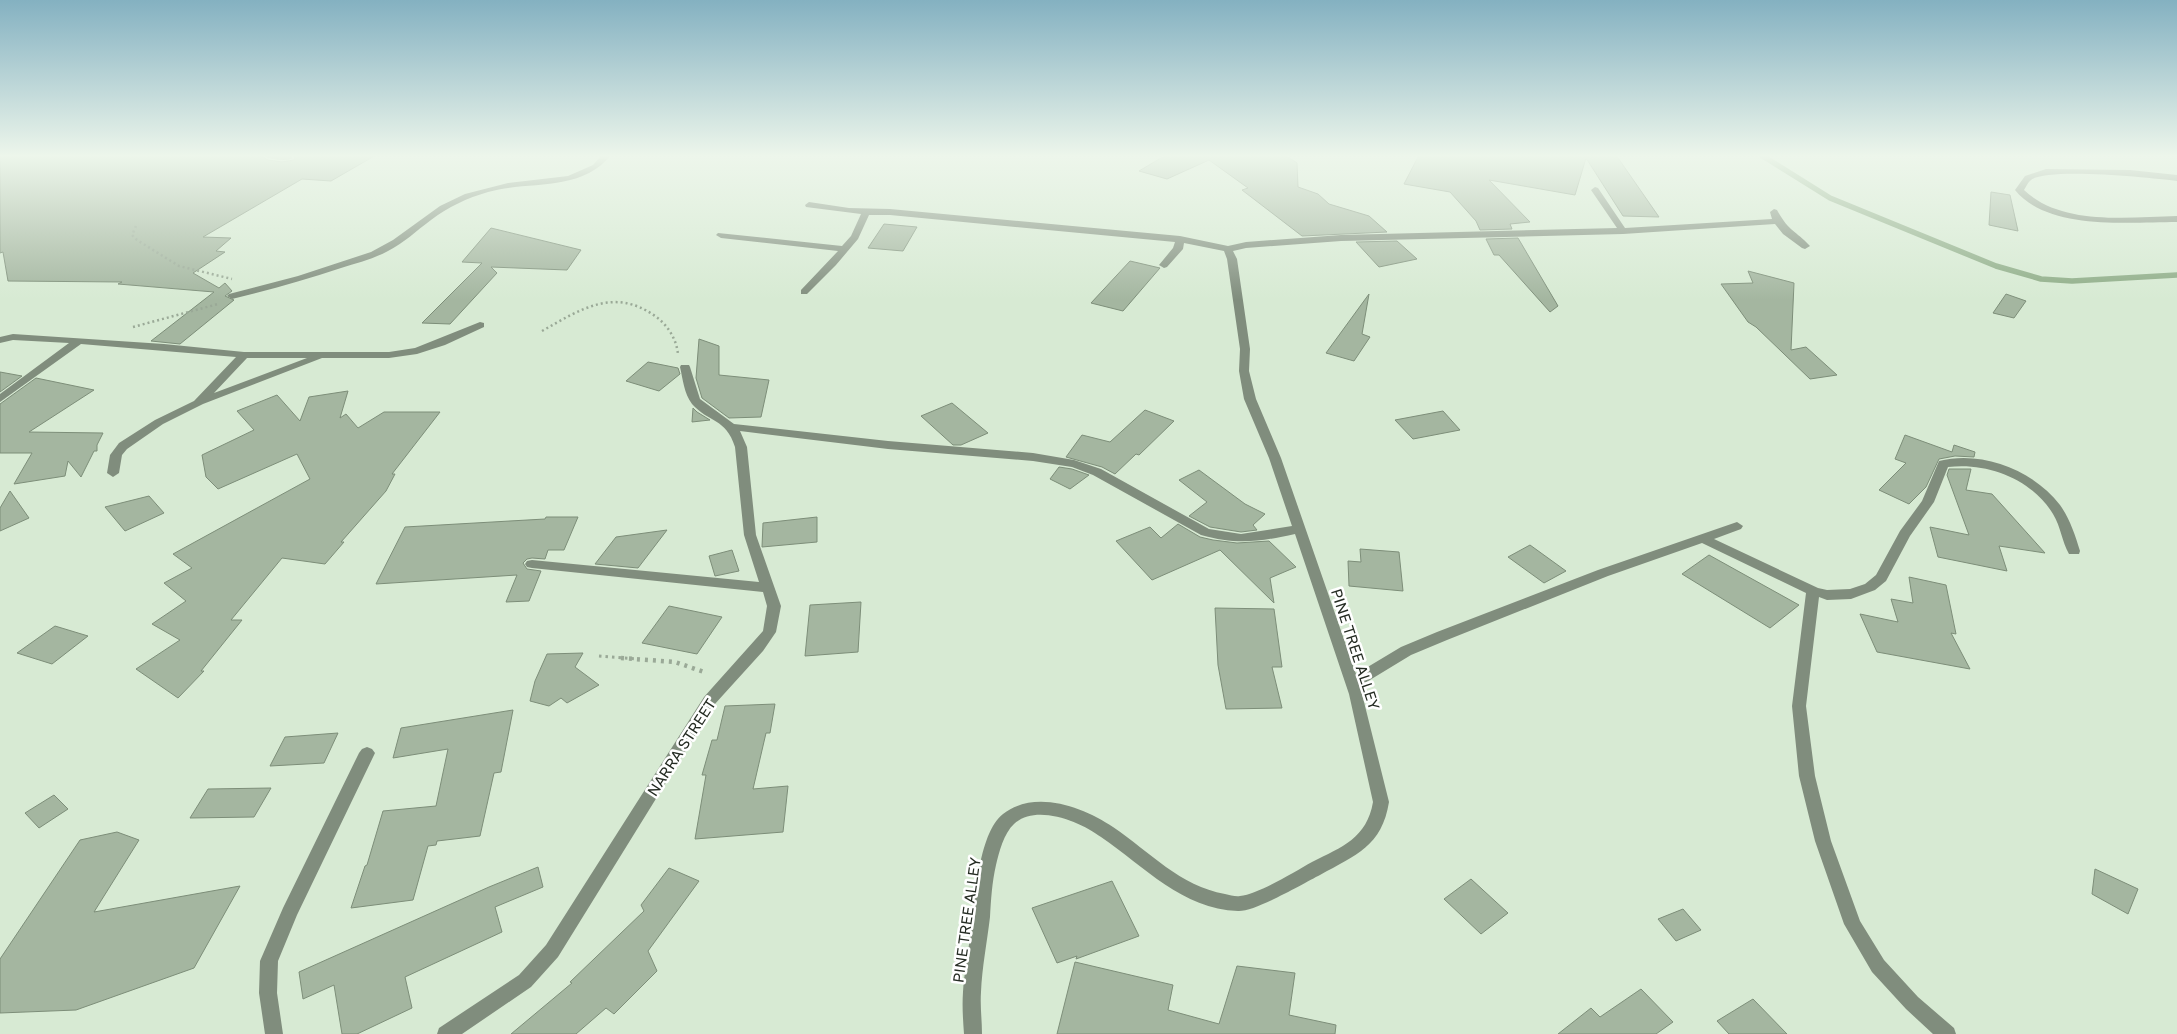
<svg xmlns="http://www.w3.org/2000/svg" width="2177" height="1034" viewBox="0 0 2177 1034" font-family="'Golos Text',sans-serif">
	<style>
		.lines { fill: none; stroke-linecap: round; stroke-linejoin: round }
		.stream { stroke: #8eac87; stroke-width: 5.5 }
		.building { fill: #a4b6a0; stroke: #7d8e79 }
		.path-far2 { stroke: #9aa997; stroke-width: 2.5; stroke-dasharray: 2 3; stroke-linecap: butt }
		.path-far1 { stroke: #9aa997; stroke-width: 3; stroke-dasharray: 2.5 4; stroke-linecap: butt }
		.path { stroke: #9aa997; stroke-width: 4.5; stroke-dasharray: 3 5; stroke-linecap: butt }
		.minor { fill: #808d7d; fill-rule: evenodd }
		.labels { text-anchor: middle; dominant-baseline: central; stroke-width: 5; stroke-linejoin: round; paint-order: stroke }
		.street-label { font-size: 15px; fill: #252c23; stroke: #fff }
	</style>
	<rect width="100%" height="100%" fill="#d7ead3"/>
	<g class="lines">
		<path class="stream" d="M1761,155L1830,198L1996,266L2041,279L2072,281L2177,275"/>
	</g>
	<g class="building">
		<path d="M0,155H260L268,160L282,162L294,160L295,157L291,155H376L331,181L302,179L203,237L231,238L216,251L225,252L193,273L219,288L225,283L232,291L225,296L234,300L180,344L151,341L214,292L118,284L122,282L8,281L3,252L0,253Z"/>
		<path d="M1166,155H1285L1297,163L1298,187L1318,194L1329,204L1369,216L1387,232L1302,236L1242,190L1248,188L1209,160L1167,179L1139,171Z"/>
		<path d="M1419,155H1616L1659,217L1623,216L1586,158L1575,195L1489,180L1530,222L1510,224L1512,229L1480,230L1476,221L1450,192L1404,184Z"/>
		<path d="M1991,192L2010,195L2018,231L1989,225Z"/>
		<path d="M884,224L917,227L903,251L868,248Z"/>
		<path d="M491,228L581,250L567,270L491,267L497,273L450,324L422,323L482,263L462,262Z"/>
		<path d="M1518,238L1558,306L1550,312L1499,255H1494L1486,239Z"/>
		<path d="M1397,241L1417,259L1379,267L1356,242Z"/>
		<path d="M1130,261L1160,268L1123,311L1091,303Z"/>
		<path d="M1748,271L1794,283L1791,350L1806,347L1837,375L1810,379L1756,327L1748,322L1721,284L1753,283Z"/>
		<path d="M1369,294L1362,334L1370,337L1354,361L1326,353Z"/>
		<path d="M2006,294L2026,301L2014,318L1993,313Z"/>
		<path d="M699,339L719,346V375L769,380L761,417L729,418L702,398L696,378Z"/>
		<path d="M648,362L678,368L680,374L659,391L626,381Z"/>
		<path d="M0,372L22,376L0,392Z"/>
		<path d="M36,378L94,390L29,432L103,433L97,445V451H94L81,477L68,461L65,476L14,484L32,453H0V404Z"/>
		<path d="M348,391L340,418L346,414L358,428L384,412H440L392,474H395L386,491L341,542H344L325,564L282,558L231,620H242L201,671H204L178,698L136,669L180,640L152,624L186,601L164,583L192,568L173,554L310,479L297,454L218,489L206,477L202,455L254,430L237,411L277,395L300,421L309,397Z"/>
		<path d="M952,403L988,433L961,445H953L921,416Z"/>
		<path d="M693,408L697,412L710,420L692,422Z"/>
		<path d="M1145,410L1174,421L1139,455L1136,454L1115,474L1102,467L1066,457L1082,435L1110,442Z"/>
		<path d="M1443,411L1460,430L1413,439L1395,420Z"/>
		<path d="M1905,435L1952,452L1954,445L1975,452L1974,457L1955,456L1939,459L1926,487L1909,504L1879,490L1906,463L1895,459Z"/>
		<path d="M1059,467L1072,469L1089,475L1070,489L1050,479Z"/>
		<path d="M1949,469H1971L1966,490L1992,494L2045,553L1999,546L2007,571L1938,557L1930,527L1969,535L1947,475Z"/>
		<path d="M1199,470L1245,504L1265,514L1253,525L1257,530L1241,532L1210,527L1189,516L1207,502L1179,480Z"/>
		<path d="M10,491L29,518L0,531V508Z"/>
		<path d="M149,496L164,513L125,531L105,507Z"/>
		<path d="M546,517H578L564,550H548L545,559L532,558L527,559L523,563L527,569L541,571L529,601L506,602L517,575L376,584L405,527L545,519Z"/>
		<path d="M817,517V542L762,547L763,523Z"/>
		<path d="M1178,524L1200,537L1213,540L1237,543L1269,541L1296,567L1270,578L1274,603L1220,550L1152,580L1116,541L1150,527L1161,538Z"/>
		<path d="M667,530L638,568L595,564L616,537Z"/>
		<path d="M1530,545L1566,571L1544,583L1508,557Z"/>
		<path d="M1360,549L1399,552L1403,591L1349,586L1348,561L1361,562Z"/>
		<path d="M732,550L739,571L715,576L709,556Z"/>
		<path d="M1709,555L1799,605L1770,628L1682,574Z"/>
		<path d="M1909,577L1946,585L1956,634L1951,633L1970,669L1877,652L1860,614L1898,622L1891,599L1913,603Z"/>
		<path d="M861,602L858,652L805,656L810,605Z"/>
		<path d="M669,606L722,617L697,654L642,643Z"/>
		<path d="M1215,608L1274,609L1282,667H1272L1282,708L1226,709L1218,665Z"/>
		<path d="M55,626L88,636L52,664L17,653Z"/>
		<path d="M583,653L575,667L599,685L567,703L561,698L549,706L530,701L535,681L547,654Z"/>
		<path d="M775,704L770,733H766L753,789L788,786L783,832L695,839L706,775H702L712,740H717L725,706Z"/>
		<path d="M513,710L501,772L494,773L480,836L437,841L436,845L428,846L413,900L351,908L365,866L367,865L383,811L436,806L448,749L393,758L401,728Z"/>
		<path d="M338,733L324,763L270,766L285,737Z"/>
		<path d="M271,788L254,817L190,818L208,789Z"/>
		<path d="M54,795L68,809L39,828L25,813Z"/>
		<path d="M117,832L139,840L94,912L240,886L194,968L76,1010L0,1013V959L80,840Z"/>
		<path d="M538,867L543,887L495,907L502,932L405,977L412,1008L357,1034H342L334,985L303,999L299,972L489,887Z"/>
		<path d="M669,868L699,881L648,951L657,971L614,1014L606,1008L576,1034H511L572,983L570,982L644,911L641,905Z"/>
		<path d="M2095,869L2138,889L2128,914L2092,894Z"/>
		<path d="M1471,879L1508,913L1481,934L1444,899Z"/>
		<path d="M1112,881L1139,936L1076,959L1077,956L1057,963L1032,908Z"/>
		<path d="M1683,909L1701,930L1676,941L1658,919Z"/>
		<path d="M1075,962L1173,985L1168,1010L1219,1024L1237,966L1295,973L1289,1015L1336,1025L1335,1034H1057Z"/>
		<path d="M1641,989L1673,1022L1656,1034H1558L1591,1008L1600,1017Z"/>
		<path d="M1753,999L1787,1034H1729L1717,1021Z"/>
	</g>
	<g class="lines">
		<g class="path-far2">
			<path d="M136,226L132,235L137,240L179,266L232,279"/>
			<path d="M133,327L218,304"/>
			<path d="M542,331C581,309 614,287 655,316C668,325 677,340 678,355"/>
		</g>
		<path class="path-far1" d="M599,656L637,659"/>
		<path class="path" d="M621,658L675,662L704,672L705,675"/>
		<g class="minor">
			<path d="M262,155H286L293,158C286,162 269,159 262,155Z"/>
			<path d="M602,155H611C580,193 530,180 488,192C467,198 448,207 431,220C416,231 404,243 388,251C373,259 357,263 341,268C305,280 269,290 232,299L227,296L229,294L298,276L371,252L393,240L440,206L465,194L508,183L568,176L593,165Z"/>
			<path d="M2046,169L2130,170L2177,175V181C2152,178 2048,167 2031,180C2028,182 2026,187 2024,190C2062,226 2128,217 2177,216V222C2129,222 2048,231 2015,190L2025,176Z"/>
			<path d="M1595,187L1598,188L1625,228L1772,219L1770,212L1774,209L1777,210C1789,232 1795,230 1810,246L1805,249L1802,248L1783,234L1775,224L1623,234L1341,241L1246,248L1233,251L1237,259L1250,349L1249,371L1256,399L1281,458L1356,674L1401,647L1437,632L1598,570L1737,522L1743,526L1741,529L1714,539L1818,588L1827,590L1850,589L1865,584L1876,575L1900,531L1922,501L1939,461C1982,450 2033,470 2060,505C2070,519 2075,535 2080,551L2079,554H2069C2062,542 2061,527 2053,514C2032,479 1987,462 1948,467L1934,502L1910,536L1886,581L1875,590L1851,599L1827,600L1819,597L1806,706L1815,776L1831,841L1860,921L1884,960L1918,997L1954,1028L1956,1034H1933L1906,1009L1872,972L1844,924L1815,841L1799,776L1792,706L1806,593L1702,543L1608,576L1447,640L1411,655L1360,686L1389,802C1382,846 1356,855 1320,875C1304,883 1255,912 1238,911C1182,909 1145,867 1101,837C1081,822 1036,803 1014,824C1004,833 999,852 996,865C992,882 991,900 990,917C987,942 982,968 981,992C980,1006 982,1020 982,1034H964C963,1020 962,1006 963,992C964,974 968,955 970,936C974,906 978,833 1003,814C1035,789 1083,807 1113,827C1150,852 1180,886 1225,894C1230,895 1236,897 1240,896C1259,894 1294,872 1312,862C1342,847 1367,838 1373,802L1349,694L1295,534C1259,542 1236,545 1201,535L1093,475L1072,467L1033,461L888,449L740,431L747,447L756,535L781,606L776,632L763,651L714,705L558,957L531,987L462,1034H437L439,1028L519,975L546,945L704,697L763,631L767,606L763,592L532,568L527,567L525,564L527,561L532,560L759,582L744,535L735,447C726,418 709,423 692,404C684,393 683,380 680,367L681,365H689L690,367L700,399L734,424L888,441L1033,453L1074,460L1101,469L1209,529L1241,534L1292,526L1269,458L1244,399L1239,371L1240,349L1227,259L1224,251L1184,243L1183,249L1167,267L1164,268L1159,265L1173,248L1175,242L890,215H869L858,239L836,265L807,294H801V290L838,251L721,238L716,235L718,233L842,246L851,236L861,214L806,207L805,205L809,202L849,208L890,209L1180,236L1228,246L1246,242L1341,235L1617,228L1591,190Z"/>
			<path d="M480,322L484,323V327L445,345L417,354L389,358H322L203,404L163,424L127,449L122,455L119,473L113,477L107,473L110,455L119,443L155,420L194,401L236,357L81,344L0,402V394L69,343L13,340L0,343V337L13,334L164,344L244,352H389L415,348ZM247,358H307L214,393Z"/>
			<path d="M367,747L372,749L375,753L297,915L278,961L277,993L283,1034H265L259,993L260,961L283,908L359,753L362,749Z"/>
		</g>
	</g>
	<linearGradient id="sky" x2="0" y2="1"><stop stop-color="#84b1c1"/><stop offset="0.52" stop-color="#edf6eb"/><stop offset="1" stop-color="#edf6eb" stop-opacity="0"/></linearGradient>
	<rect width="2177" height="300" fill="url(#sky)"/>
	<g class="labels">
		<g class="street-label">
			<text transform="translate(1356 649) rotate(72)">PINE TREE ALLEY</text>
			<text transform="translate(681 747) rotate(-57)">NARRA STREET</text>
			<text transform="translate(966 920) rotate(-82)">PINE TREE ALLEY</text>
		</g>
	</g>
</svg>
